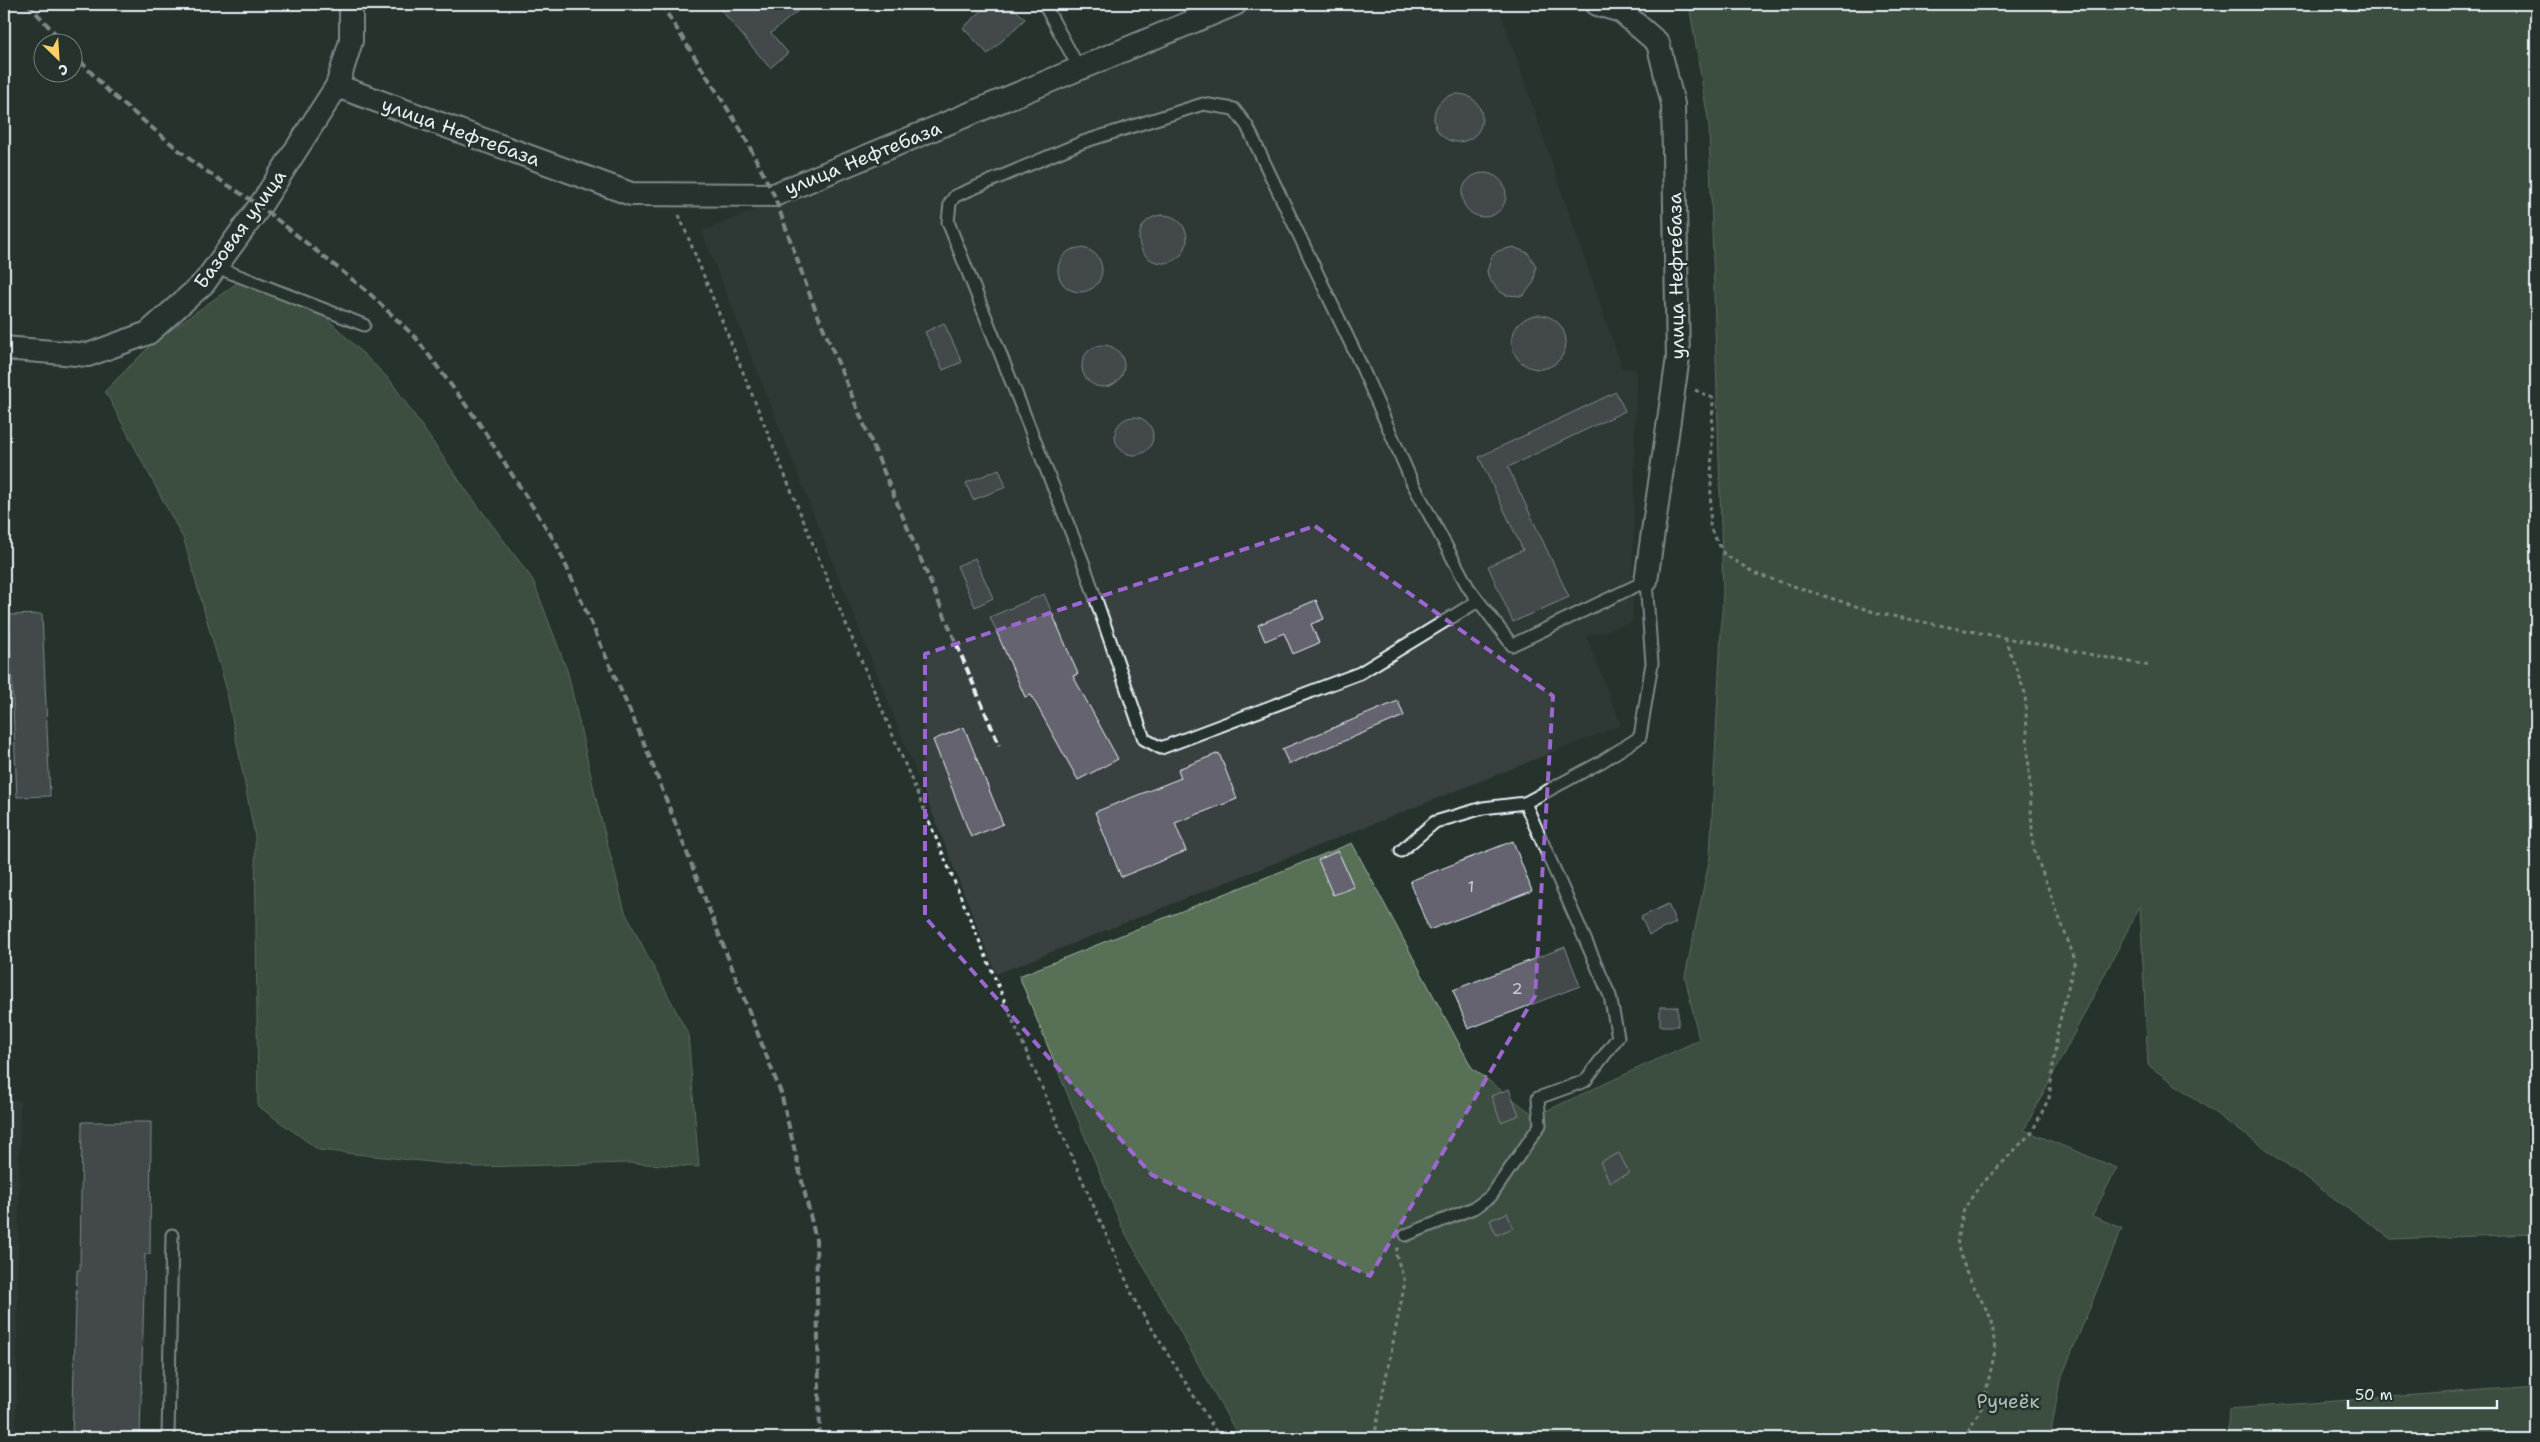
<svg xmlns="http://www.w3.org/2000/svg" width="2540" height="1442" viewBox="0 0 2540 1442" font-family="'Shantell Sans',sans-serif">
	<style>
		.built { fill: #394141 }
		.green { fill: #587054; stroke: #a0b0a6 }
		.building { fill: #66636f; stroke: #e8f1f8 }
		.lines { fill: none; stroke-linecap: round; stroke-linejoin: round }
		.lane-casing { stroke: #e8f1f8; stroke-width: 15 }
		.street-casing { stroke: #e8f1f8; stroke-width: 26 }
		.path { stroke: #e8f1f8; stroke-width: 3; stroke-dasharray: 4 4; stroke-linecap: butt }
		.lane { stroke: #26332d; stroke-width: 11 }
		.street { stroke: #26332d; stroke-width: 22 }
		.rail { stroke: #e8f1f8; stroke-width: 4; stroke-dasharray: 8 4; stroke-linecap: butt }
		.marked { fill: none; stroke: #9c67d0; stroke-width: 4; stroke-dasharray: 10 6; stroke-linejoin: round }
		.labels { text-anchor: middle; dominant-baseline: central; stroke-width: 5; stroke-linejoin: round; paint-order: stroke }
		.number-label { font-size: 16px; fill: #c8ced6 }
		.street-label { font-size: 19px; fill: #e8f1f8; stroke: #26332d }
		.park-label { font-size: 19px; fill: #aebdb6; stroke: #26332d }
	</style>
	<rect width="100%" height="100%" fill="#26332d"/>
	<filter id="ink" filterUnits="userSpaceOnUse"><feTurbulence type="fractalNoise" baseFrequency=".02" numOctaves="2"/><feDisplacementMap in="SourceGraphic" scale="10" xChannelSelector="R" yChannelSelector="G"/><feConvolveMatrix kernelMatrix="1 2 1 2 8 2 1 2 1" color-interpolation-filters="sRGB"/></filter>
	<g filter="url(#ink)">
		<g class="built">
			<path d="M1251,4H1465L1500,10L1622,369H1636L1632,623L1586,636L1621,725L996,974L702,232Z"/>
			<path d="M4,1100H20L16,1438H4Z"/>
		</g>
		<g class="green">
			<path d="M1689,4H2536V1234L2391,1239L2148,1065L2140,906L2024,1130L2117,1168L2092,1216L2122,1228L2060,1381L2050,1438H1243L1231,1423L1122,1227L1019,976L1352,843L1472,1068L1535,1116L1699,1040L1685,976L1710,857L1723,592L1709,125Z"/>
			<path d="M250,274L299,291L390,380L461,483L533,580L568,673L597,803L625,912L688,1034L699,1167L629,1163L476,1167L319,1150L258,1106L255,836L226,687L184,540L105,391L155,341Z"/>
			<path d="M2536,1386V1438H2227L2229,1409Z"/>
		</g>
		<g class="building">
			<path d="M716,4H806L771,33L788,53L770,68Z"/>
			<path d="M989,4H1010L1025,19L988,54L963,28Z"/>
			<circle cx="1458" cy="118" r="24"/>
			<circle cx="1484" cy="195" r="22"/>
			<circle cx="1163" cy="239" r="24"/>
			<path d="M1513,247L1528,253L1536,266L1534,282L1523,296L1506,295L1499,291L1489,279L1487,271L1492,256L1498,251Z"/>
			<circle cx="1080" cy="270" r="22"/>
			<circle cx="1539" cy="342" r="27"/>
			<path d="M944,323L962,362L943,370L925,332Z"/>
			<circle cx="1103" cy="366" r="21"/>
			<path d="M1616,392L1625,411L1508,467L1569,597L1513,622L1488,566L1523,550L1479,457Z"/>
			<circle cx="1134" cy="436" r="19"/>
			<path d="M999,469L1006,487L973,500L966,483Z"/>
			<path d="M975,558L993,598L975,607L957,566Z"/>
			<path d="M1044,594L1078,674L1073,676L1118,759L1078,780L1031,695L1025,697L990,617Z"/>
			<path d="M1316,600L1324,619L1311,624L1319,643L1293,654L1284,633L1265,641L1258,625Z"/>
			<path d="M42,614L50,796L17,797L9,615Z"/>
			<path d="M1398,701L1404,716L1289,764L1282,749Z"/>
			<path d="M964,727L1003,824L971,837L933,740Z"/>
			<path d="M1219,753L1237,799L1175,823L1186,851L1121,877L1095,812L1181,778L1178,769Z"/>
			<path d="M1513,841L1532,891L1429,930L1410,881Z"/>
			<path d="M1338,851L1354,887L1333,895L1318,860Z"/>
			<path d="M1668,904L1676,923L1649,935L1641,917Z"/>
			<path d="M1565,947L1580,986L1468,1029L1453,990Z"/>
			<rect x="1660" y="1007" width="18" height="19"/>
			<path d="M1509,1089L1519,1115L1501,1122L1491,1096Z"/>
			<path d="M82,1122H151L150,1254H145L140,1438H72L77,1270H80Z"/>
			<path d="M1619,1153L1629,1173L1610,1182L1600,1162Z"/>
			<path d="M1507,1213L1513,1228L1496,1235L1490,1220Z"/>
		</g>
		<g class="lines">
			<defs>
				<g id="lane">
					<path d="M1044,4L1079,68"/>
					<path d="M216,267L364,325"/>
					<path d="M1401,851L1435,822L1483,808L1525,803"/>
					<path d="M1406,1235L1476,1207L1491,1196L1540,1125L1538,1098L1585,1081L1618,1037L1610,996L1525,803L1601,762L1640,737L1652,663L1646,581L1512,645L1468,587L1412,482L1360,363L1247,126L1234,109L1203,104L1083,142L955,196L950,203L948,222L1083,562L1144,739L1161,748L1360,673L1478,601"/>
					<path d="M168,1438L172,1235"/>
				</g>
				<g id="street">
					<path d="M1597,4L1621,11L1658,43L1673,104L1678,357L1646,581"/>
					<path d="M337,86L631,194L774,195L1235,4"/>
					<path d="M4,348L88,355L148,333L204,283L260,206L337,86L351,41V4"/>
				</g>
			</defs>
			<use href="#lane" class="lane-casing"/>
			<use href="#street" class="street-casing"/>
			<g class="path">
				<path d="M679,215L830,586L1016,1028L1136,1303L1220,1438"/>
				<path d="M1695,390L1713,398L1710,528L1724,554L1756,574L1877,613L2150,666"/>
				<path d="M1374,1438L1405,1282L1395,1252L1399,1246"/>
				<path d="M1964,1438L1983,1405L1995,1351L1992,1320L1966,1272L1957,1240L1964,1209L1978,1188L2032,1132L2049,1098L2058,1028L2075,960L2033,847L2025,693L2005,639"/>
			</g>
			<use href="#lane" class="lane"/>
			<use href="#street" class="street"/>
			<g class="rail">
				<path d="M28,4L63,42"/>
				<path d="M661,4L741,130L774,195L812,301L999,745"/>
				<path d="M72,52L110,93L197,165L260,206L368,292L416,338L477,420L556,543L644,743L781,1093L816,1240L820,1438"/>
			</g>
		</g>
	</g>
	<path d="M0 0H2540V1442H0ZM1315,526L1553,696L1535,996L1370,1276L1152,1175L925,917V654Z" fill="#26332d" fill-opacity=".55" fill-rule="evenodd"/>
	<path class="marked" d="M1315,526L1553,696L1535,996L1370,1276L1152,1175L925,917V654Z"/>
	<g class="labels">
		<g class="number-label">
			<text x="1471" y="886">1</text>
			<text x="1517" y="988">2</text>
		</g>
		<g class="street-label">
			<text transform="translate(461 132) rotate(20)">улица Нефтебаза</text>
			<text transform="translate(863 158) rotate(-22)">улица Нефтебаза</text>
			<text transform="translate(240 229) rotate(-54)">Базовая улица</text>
			<text transform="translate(1676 276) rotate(-91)">улица Нефтебаза</text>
		</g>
		<g class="park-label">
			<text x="2008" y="1401">Ручеёк</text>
		</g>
	</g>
	<rect width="2540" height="1442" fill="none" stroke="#26332d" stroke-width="20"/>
	<rect x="10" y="10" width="2520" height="1422" fill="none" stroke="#e8f1f8" stroke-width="2" filter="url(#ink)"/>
	<g transform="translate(58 58) rotate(155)"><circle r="24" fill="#26332d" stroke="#747f7e"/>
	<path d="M0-4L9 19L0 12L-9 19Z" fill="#ffd166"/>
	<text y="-8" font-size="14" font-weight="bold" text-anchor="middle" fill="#e8f1f8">С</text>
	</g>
	<path d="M2348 1400v8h149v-8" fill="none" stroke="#e8f1f8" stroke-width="2.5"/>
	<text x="2355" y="1400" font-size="15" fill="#e8f1f8" stroke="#26332d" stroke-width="4" paint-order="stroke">50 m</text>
</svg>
